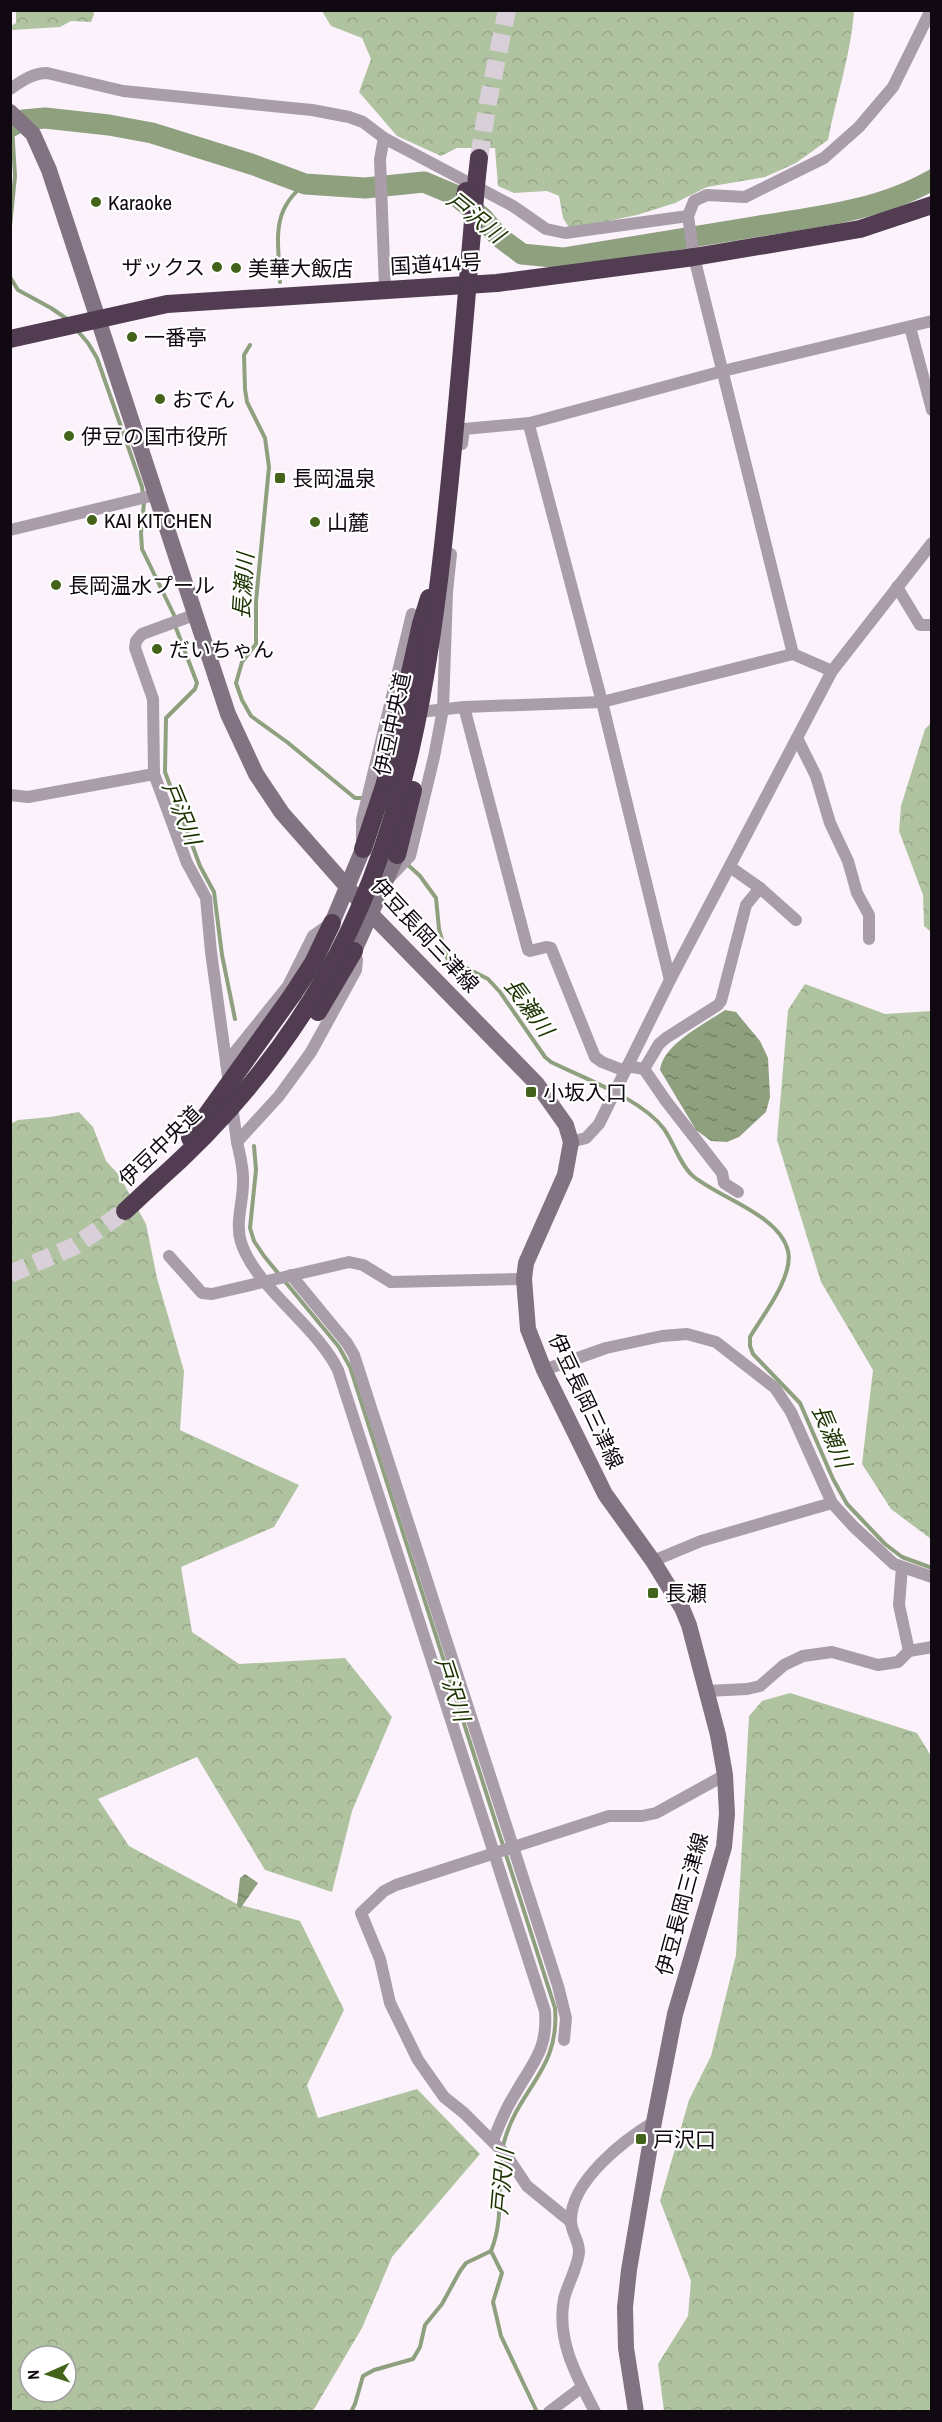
<svg xmlns="http://www.w3.org/2000/svg" width="942" height="2422" viewBox="0 0 942 2422" font-family="'Archivo Narrow','Noto Sans JP',sans-serif">
	<style>
		.forest { fill: url(#forest-crowns); fill-rule: evenodd }
		.water { fill: url(#water-ripples) }
		.lines { fill: none; stroke-linecap: round; stroke-linejoin: round }
		.stream { stroke: #8ea07e; stroke-width: 4 }
		.river { stroke: #8ea07e; stroke-width: 21 }
		.highway-tunnel { stroke: #d9cfd9; stroke-width: 18; stroke-dasharray: 18 9; stroke-linecap: butt }
		.street { stroke: #a89da8; stroke-width: 12 }
		.secondary { stroke: #827382; stroke-width: 16 }
		.highway { stroke: #513c51; stroke-width: 18 }
		.highway-bridge { stroke: #513c51; stroke-width: 18 }
		.poi-dot { fill: #426319; stroke: #fff; stroke-width: 2 }
		.labels { text-anchor: middle; dominant-baseline: central; stroke-width: 4.5; stroke-linejoin: round; paint-order: stroke }
		.poi-label { font-size: 21px; fill: #110911; stroke: #fff; text-anchor: start }
		.street-label { font-size: 21px; fill: #110911; stroke: #fff }
		.water-label { font-size: 22px; font-style: italic; fill: #1c3300; stroke: #fff }
	</style>
	<defs>
		<pattern id="forest-crowns" width="20" height="18" patternUnits="userSpaceOnUse" patternTransform="scale(1.5)"><rect width="20" height="18" fill="#b0c3a0"/><path d="M2 6a3 3 0 1 1 6 0M12 15a3 3 0 1 1 6 0" fill="none" stroke="#96a689"/></pattern>
		<pattern id="water-ripples" width="26" height="14" patternUnits="userSpaceOnUse" patternTransform="scale(1.5)"><rect width="26" height="14" fill="#8ea07e"/><path d="M2 4q2-2 4 0t4 0M15 11q2-2 4 0t4 0" fill="none" stroke="#738166"/></pattern>
	</defs>
	<rect width="100%" height="100%" fill="#fcf2fc"/>
	<g class="forest">
		<path d="M93,11L94,14L91,22L71,21L60,27L12,30L11,26L16,23V11Z"/>
		<path d="M322,11H854C851,55 836,97 828,140L796,163L765,177L707,187L675,203L637,215L570,229L563,218L559,196L547,191L514,193L498,186L495,148H457L441,156L397,136L359,92L371,59L362,38L331,26Z"/>
		<path d="M931,723V932L924,926L923,895L899,831L901,806L925,729Z"/>
		<path d="M805,984L885,1014L931,1011V1539L891,1509L862,1464L873,1370L821,1282L777,1140L788,1010Z"/>
		<path d="M79,1112L93,1127L106,1161L119,1175L146,1224L157,1278L184,1371L180,1430L299,1485L274,1527L181,1567L192,1632L239,1664L345,1658L392,1717L352,1811L332,1892L265,1870L197,1757L98,1799L129,1846L237,1904L300,1921L344,2010L307,2085L318,2118L417,2089L480,2154L392,2257L362,2328L313,2411H11L10,1124L18,1120L50,1117ZM30,2356H66V2392H30Z"/>
		<path d="M790,1693L917,1733L931,1756V2411H664L658,2364L688,2316L691,2281L660,2201L689,2100L711,2056L736,1955L749,1716L762,1701Z"/>
	</g>
	<g class="water">
		<path d="M725,1010L736,1012L760,1041L768,1058L770,1097L766,1112L739,1137L727,1142L711,1141L696,1130L660,1070C663,1044 705,1024 725,1010Z"/>
		<path d="M245,1874L258,1883L240,1909L237,1905L240,1878Z"/>
	</g>
	<g class="lines">
		<g class="stream">
			<path d="M10,226L15,176L12,126"/>
			<path d="M10,277L18,290L51,308L67,319"/>
			<path d="M280,282C279,242 269,212 305,184"/>
			<path d="M76,329L88,343L97,358L132,458L142,487L144,503L141,533L142,549L174,615L176,628L197,683L195,689L166,718L165,772L200,866L214,892L222,955L235,1019"/>
			<path d="M250,345L244,355L245,389L247,402L265,438L269,467L256,601V644L242,662L236,683L242,700L251,716L287,742L355,798H365"/>
			<path d="M407,864L420,876L436,898L439,929L447,958L488,979L500,992L545,1057L551,1062C585,1079 642,1099 664,1129C674,1143 680,1165 693,1176C719,1198 780,1215 788,1251C794,1276 763,1315 750,1337V1346L753,1354L800,1403L833,1479L847,1504L885,1544L902,1557L932,1568"/>
			<path d="M254,1146L256,1170L250,1228L254,1241L264,1256L339,1347L350,1367L555,2008C560,2071 519,2087 504,2142C495,2178 506,2214 491,2251"/>
			<path d="M491,2251L502,2273L493,2302L501,2336L537,2412"/>
			<path d="M351,2412L355,2404L363,2376L374,2370L413,2359L420,2347L425,2325L442,2304L460,2271L466,2263L491,2251"/>
		</g>
		<path class="river" d="M12,126L23,120L45,118L109,125L152,133L254,165L305,184L365,188L424,182L455,195L483,218L498,236L522,254L563,258C629,247 694,237 759,226C817,217 880,210 932,180"/>
		<g class="highway-tunnel">
			<path d="M479,158L488,102L507,10"/>
			<path d="M10,1274L75,1246L125,1211"/>
		</g>
		<g class="street">
			<path d="M10,89C22,81 33,73 47,73L123,91L312,110L349,117L363,122L384,138L513,206L546,229L565,233L688,216"/>
			<path d="M384,138L380,159L385,289"/>
			<path d="M910,327L932,410"/>
			<path d="M462,444L464,429L530,423"/>
			<path d="M10,530L155,495"/>
			<path d="M897,587L920,625H932"/>
			<path d="M194,615L142,634L136,641L135,648L153,699L154,774L187,863L206,898L211,952L237,1142C240,1156 244,1169 243,1183C243,1203 235,1223 241,1242C255,1287 317,1326 338,1370L545,2011C548,2050 533,2062 515,2094C506,2108 499,2125 493,2141"/>
			<path d="M793,654L694,257L688,216L694,201L707,195L745,197L824,158L859,127L893,87L931,10"/>
			<path d="M411,713L464,707"/>
			<path d="M797,738L816,776L830,823L848,861L857,893L869,915V939"/>
			<path d="M10,795L28,797L154,774"/>
			<path d="M362,839V820L412,614"/>
			<path d="M730,867L760,888L796,920"/>
			<path d="M389,878L410,856L434,757L443,709L447,592L451,554"/>
			<path d="M670,980L602,702L530,429V423L723,371L932,321"/>
			<path d="M226,1063L288,986L313,936L330,924"/>
			<path d="M627,1066L644,1069L666,1101L722,1173L724,1183L738,1192"/>
			<path d="M644,1069L659,1044L666,1038L718,1005L721,1001L746,905L760,888"/>
			<path d="M625,1071L602,1062L595,1057L551,948L546,947L530,951L528,950L464,707L602,702L793,654L832,671"/>
			<path d="M237,1142L279,1096L311,1052L356,970L357,960L354,951"/>
			<path d="M571,1142L586,1138L599,1124L670,980L832,671L932,543"/>
			<path d="M169,1256L202,1293L212,1294L349,1262L363,1265L391,1282L524,1279"/>
			<path d="M291,1275L347,1343L354,1355L558,1986L566,2018L564,2040"/>
			<path d="M544,1370L606,1348L662,1336L687,1334L716,1342L775,1388L791,1412L832,1503L853,1526L894,1564L932,1577"/>
			<path d="M653,1561L701,1541L832,1503"/>
			<path d="M902,1567L899,1605L909,1651"/>
			<path d="M707,1691L747,1689L760,1686L784,1665L803,1656L832,1652L878,1665L898,1662L909,1651L932,1647"/>
			<path d="M570,2221L527,2186L507,2156L464,2113L444,2097L418,2060L390,2003L380,1959L361,1913L384,1891L396,1885L609,1816H642L656,1813L725,1775"/>
			<path d="M549,2412L582,2387"/>
			<path d="M595,2412C577,2377 556,2340 564,2299C567,2285 579,2265 579,2251C579,2240 570,2230 571,2220C571,2181 624,2140 654,2122"/>
		</g>
		<g class="secondary">
			<path d="M10,112L33,134L49,170L228,714L256,774L282,813L371,914L537,1084L566,1125L571,1142L565,1175L526,1263L524,1279L528,1329L544,1370L605,1494L653,1561L682,1608L689,1625L718,1735L725,1775L727,1814L724,1847L675,2014L654,2122L629,2270L625,2307L626,2348L636,2412"/>
			<path d="M332,923L363,849"/>
			<path d="M354,951L397,855"/>
		</g>
		<g class="highway">
			<path d="M477,176L479,158"/>
			<path d="M465,196L466,191"/>
			<path d="M10,339L167,304L497,283L694,257L860,229L932,205"/>
			<path d="M363,849L385,783"/>
			<path d="M397,855L413,790"/>
			<path d="M293,994L313,963L332,923"/>
			<path d="M318,1012L354,951"/>
			<path d="M125,1211L155,1183"/>
		</g>
		<g class="highway-bridge">
			<path d="M475,196L477,176"/>
			<path d="M385,783L421,624L429,598"/>
			<path d="M190,1138L293,994"/>
			<path d="M155,1183C222,1124 281,1054 325,977C407,834 431,668 447,508C458,404 466,301 475,198"/>
		</g>
	</g>
	<g class="poi-dot">
		<circle cx="96" cy="202" r="6"/>
		<circle cx="217" cy="267" r="6"/>
		<circle cx="236" cy="268" r="6"/>
		<circle cx="132" cy="337" r="6"/>
		<circle cx="160" cy="399" r="6"/>
		<circle cx="69" cy="436" r="6"/>
		<rect x="274" y="472" width="12" height="12" rx="3"/>
		<circle cx="92" cy="520" r="6"/>
		<circle cx="315" cy="522" r="6"/>
		<circle cx="56" cy="585" r="6"/>
		<circle cx="157" cy="649" r="6"/>
		<rect x="525" y="1086" width="12" height="12" rx="3"/>
		<rect x="647" y="1587" width="12" height="12" rx="3"/>
		<rect x="635" y="2133" width="12" height="12" rx="3"/>
	</g>
	<g class="labels">
		<g class="poi-label">
			<text x="108" y="202">Karaoke</text>
			<text x="205" y="267" text-anchor="end">ザックス</text>
			<text x="248" y="268">美華大飯店</text>
			<text x="144" y="337">一番亭</text>
			<text x="172" y="399">おでん</text>
			<text x="81" y="436">伊豆の国市役所</text>
			<text x="292" y="478">長岡温泉</text>
			<text x="104" y="520">KAI KITCHEN</text>
			<text x="327" y="522">山麓</text>
			<text x="68" y="585">長岡温水プール</text>
			<text x="169" y="649">だいちゃん</text>
			<text x="543" y="1092">小坂入口</text>
			<text x="665" y="1593">長瀬</text>
			<text x="653" y="2139">戸沢口</text>
		</g>
		<g class="street-label">
			<text transform="translate(436 264) rotate(-3)">国道414号</text>
			<text transform="translate(392 724) rotate(-78)">伊豆中央道</text>
			<text transform="translate(425 935) rotate(47)">伊豆長岡三津線</text>
			<text transform="translate(160 1146) rotate(-44)">伊豆中央道</text>
			<text transform="translate(586 1401) rotate(65)">伊豆長岡三津線</text>
			<text transform="translate(682 1904) rotate(-75)">伊豆長岡三津線</text>
		</g>
		<g class="water-label">
			<text transform="translate(476 217) rotate(39)">戸沢川</text>
			<text transform="translate(243 586) rotate(-86)">長瀬川</text>
			<text transform="translate(182 813) rotate(68)">戸沢川</text>
			<text transform="translate(529 1007) rotate(54)">長瀬川</text>
			<text transform="translate(832 1436) rotate(67)">長瀬川</text>
			<text transform="translate(453 1689) rotate(72)">戸沢川</text>
			<text transform="translate(502 2182) rotate(-85)">戸沢川</text>
		</g>
	</g>
	<rect width="942" height="2422" fill="none" stroke="#110911" stroke-width="24"/>
	<g transform="translate(48 2374) rotate(267)"><circle r="28" fill="#ffffff" stroke="#a09da0" stroke-width="1.5"/>
	<path d="M0-4.5L10 22L0 15L-10 22Z" fill="#426319"/>
	<text y="-9" font-size="16" font-weight="bold" text-anchor="middle" fill="#110911">N</text>
	</g>
</svg>
